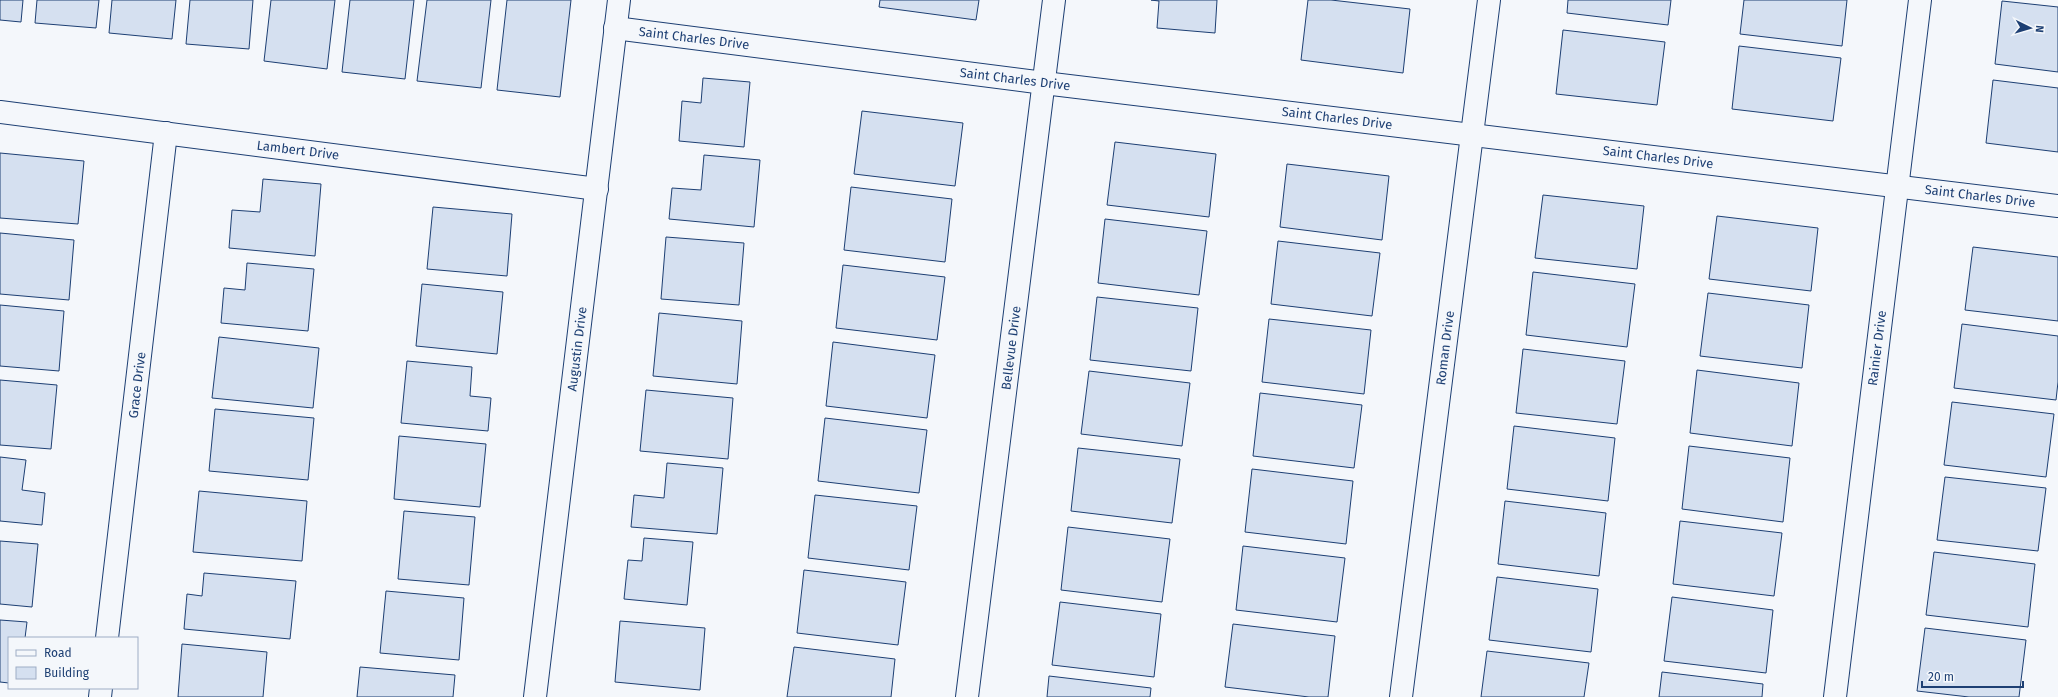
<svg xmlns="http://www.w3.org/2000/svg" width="2058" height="697" viewBox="0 0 2058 697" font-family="'Fira Sans',sans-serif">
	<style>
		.building { fill: #d5e0f0; stroke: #1d3f73 }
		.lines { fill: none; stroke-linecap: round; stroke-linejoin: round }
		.minor-casing { stroke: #1d3f73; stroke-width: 24 }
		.minor { stroke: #f4f7fb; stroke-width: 22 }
		.labels { text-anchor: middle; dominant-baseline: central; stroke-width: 3; stroke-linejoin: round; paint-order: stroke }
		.street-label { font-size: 13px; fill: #1d3f73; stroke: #f4f7fb }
	</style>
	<rect width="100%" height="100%" fill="#f4f7fb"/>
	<g class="building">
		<path d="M0,0H23L21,22L0,20Z"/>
		<path d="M37,0H99L96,28L35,23Z"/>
		<path d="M112,0H176L172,39L109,33Z"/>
		<path d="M190,0H253L249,49L186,44Z"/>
		<path d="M271,0H335L327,69L264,61Z"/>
		<path d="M350,0H414L405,79L342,72Z"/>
		<path d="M427,0H491L481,88L417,81Z"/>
		<path d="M507,0H571L560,97L497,90Z"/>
		<path d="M880,0H979L976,20L879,7Z"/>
		<path d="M1151,0H1217L1215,33L1157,28L1159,1Z"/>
		<path d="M1308,0H1331L1410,9L1403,73L1301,60Z"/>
		<path d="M1568,0H1671L1668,25L1567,13Z"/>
		<path d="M1744,0H1847L1842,46L1740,34Z"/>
		<path d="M2002,1L2058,7V72L1995,64Z"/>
		<path d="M1563,30L1665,42L1657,105L1556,94Z"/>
		<path d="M1739,46L1841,58L1833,121L1732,109Z"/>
		<path d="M703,78L750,82L744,147L679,141L682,101L701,103Z"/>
		<path d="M1993,80L2058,88V152L1986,143Z"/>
		<path d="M862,111L963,123L955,186L854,174Z"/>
		<path d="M1115,142L1216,154L1209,217L1107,205Z"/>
		<path d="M0,153L84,161L78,224L0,218Z"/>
		<path d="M704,155L760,160L754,227L669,219L672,188L701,190Z"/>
		<path d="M1287,164L1389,176L1382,240L1280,227Z"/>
		<path d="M263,179L321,184L315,256L229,248L232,210L260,212Z"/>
		<path d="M851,187L952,199L945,262L844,250Z"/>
		<path d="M1543,195L1644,206L1637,269L1535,258Z"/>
		<path d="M433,207L512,214L507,276L427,269Z"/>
		<path d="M1717,216L1818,228L1811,291L1709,279Z"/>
		<path d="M1105,219L1207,231L1199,295L1098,283Z"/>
		<path d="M0,233L74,240L69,300L0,294Z"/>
		<path d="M666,237L744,243L739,305L661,299Z"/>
		<path d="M1278,241L1380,253L1372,316L1271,304Z"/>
		<path d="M1973,247L2058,257V321L1965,310Z"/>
		<path d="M247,263L314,269L308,331L221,323L224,288L245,290Z"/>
		<path d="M843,265L945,277L937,340L836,328Z"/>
		<path d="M1533,272L1635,284L1627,347L1526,335Z"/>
		<path d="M422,284L503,292L497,354L416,346Z"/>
		<path d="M1708,293L1809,305L1802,368L1700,356Z"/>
		<path d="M1097,297L1198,308L1191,371L1090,360Z"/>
		<path d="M0,305L64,311L59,371L0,366Z"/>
		<path d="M659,313L742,321L737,384L653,376Z"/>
		<path d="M1269,319L1371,330L1364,394L1262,382Z"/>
		<path d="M1962,324L2058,336V382L2056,400L1954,388Z"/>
		<path d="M219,337L319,348L313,408L212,398Z"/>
		<path d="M833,342L935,355L927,418L826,406Z"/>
		<path d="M1523,349L1625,361L1617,424L1516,413Z"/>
		<path d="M407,361L472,367L470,396L491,398L488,431L401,423Z"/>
		<path d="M1697,370L1799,383L1792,446L1690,433Z"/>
		<path d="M1089,371L1190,383L1182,446L1081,434Z"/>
		<path d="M0,380L57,385L51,449L0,445Z"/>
		<path d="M646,390L733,398L728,459L640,451Z"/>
		<path d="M1260,393L1362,405L1354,468L1253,456Z"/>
		<path d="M1952,402L2054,414L2046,477L1944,465Z"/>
		<path d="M215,409L314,418L308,480L209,471Z"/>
		<path d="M825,418L927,430L919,493L818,481Z"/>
		<path d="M1514,426L1615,438L1608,501L1507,489Z"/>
		<path d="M399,436L486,444L480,507L394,499Z"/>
		<path d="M1689,446L1790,458L1783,522L1682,509Z"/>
		<path d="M1078,448L1180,459L1172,523L1071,511Z"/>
		<path d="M0,457L26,460L22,490L45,493L42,525L0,521Z"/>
		<path d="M667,463L723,468L717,534L631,527L634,495L664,498Z"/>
		<path d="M1252,469L1353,481L1346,544L1245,532Z"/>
		<path d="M1945,477L2046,488L2038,551L1937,540Z"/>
		<path d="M199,491L307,501L302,561L193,552Z"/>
		<path d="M815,495L917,506L909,570L808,558Z"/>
		<path d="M1505,501L1606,513L1599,576L1498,564Z"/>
		<path d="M404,511L475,517L469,585L398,579Z"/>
		<path d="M1680,521L1782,533L1774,596L1673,584Z"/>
		<path d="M1068,527L1170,539L1162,602L1061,590Z"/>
		<path d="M644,538L693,542L687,605L624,599L628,560L642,561Z"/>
		<path d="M0,541L38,544L32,607L0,604Z"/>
		<path d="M1243,546L1345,558L1337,622L1236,610Z"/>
		<path d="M1934,552L2035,564L2028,627L1926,615Z"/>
		<path d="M804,570L906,582L898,645L797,633Z"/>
		<path d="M204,573L296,581L290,639L184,629L187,594L202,596Z"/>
		<path d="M1497,577L1598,589L1591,652L1489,640Z"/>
		<path d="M386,591L464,598L459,660L380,653Z"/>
		<path d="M1672,597L1773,610L1766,673L1664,661Z"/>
		<path d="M1060,602L1161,614L1154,677L1052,665Z"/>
		<path d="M0,620L27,622L25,638H9V683L0,682Z"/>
		<path d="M620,621L705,628L700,690L615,682Z"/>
		<path d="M1233,624L1335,636L1328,697H1309L1225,687Z"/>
		<path d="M1925,628L2026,640L2019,697H1969L1917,691Z"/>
		<path d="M182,644L267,652L263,697H178Z"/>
		<path d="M794,647L895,659L891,697H787Z"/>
		<path d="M1487,651L1589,663L1584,697H1481Z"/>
		<path d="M360,667L455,675L453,697H357Z"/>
		<path d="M1662,672L1763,684L1762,697H1659Z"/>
		<path d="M1049,676L1151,688L1150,697H1047Z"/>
	</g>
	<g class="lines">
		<defs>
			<g id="minor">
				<path d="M615,28L1044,83L2058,206"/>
				<path d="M0,112L597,189"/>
				<path d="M107,638L166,133"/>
				<path d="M100,697L101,688"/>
				<path d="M535,697L619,0"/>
				<path d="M967,697L1054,0"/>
				<path d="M1401,697L1489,0"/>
				<path d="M1835,697L1920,0"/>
			</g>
		</defs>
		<use href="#minor" class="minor-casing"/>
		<use href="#minor" class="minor"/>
	</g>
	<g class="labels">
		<g class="street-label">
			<text transform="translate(694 38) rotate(7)">Saint Charles Drive</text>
			<text transform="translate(1015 79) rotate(7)">Saint Charles Drive</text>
			<text transform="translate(1337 118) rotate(7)">Saint Charles Drive</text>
			<text transform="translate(298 150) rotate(7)">Lambert Drive</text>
			<text transform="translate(1658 157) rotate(7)">Saint Charles Drive</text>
			<text transform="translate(1980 196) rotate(7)">Saint Charles Drive</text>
			<text transform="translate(1011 348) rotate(-83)">Bellevue Drive</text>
			<text transform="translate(1445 348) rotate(-83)">Roman Drive</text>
			<text transform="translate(1877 348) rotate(-83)">Rainier Drive</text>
			<text transform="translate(577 349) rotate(-83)">Augustin Drive</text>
			<text transform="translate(137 385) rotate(-83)">Grace Drive</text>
		</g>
	</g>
	<rect x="8" y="637" width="130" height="52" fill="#f4f7fb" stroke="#9eadc5"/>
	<rect x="16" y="650" width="20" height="6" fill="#f4f7fb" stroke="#9eadc5"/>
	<text x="44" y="657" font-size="12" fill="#1d3f73">Road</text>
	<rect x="16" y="667" width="20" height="12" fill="#d5e0f0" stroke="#9eadc5"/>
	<text x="44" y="677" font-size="12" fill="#1d3f73">Building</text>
	<g transform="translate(2030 28) rotate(95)" stroke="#f4f7fb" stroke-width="3" paint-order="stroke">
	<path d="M0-3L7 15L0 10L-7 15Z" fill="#1d3f73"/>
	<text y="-6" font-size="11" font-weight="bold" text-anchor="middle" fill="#1d3f73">N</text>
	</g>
	<path d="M1922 681v6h101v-6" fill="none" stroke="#1d3f73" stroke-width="2"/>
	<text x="1928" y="681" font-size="12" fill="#1d3f73" stroke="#f4f7fb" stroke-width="3" paint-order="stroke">20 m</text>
</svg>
